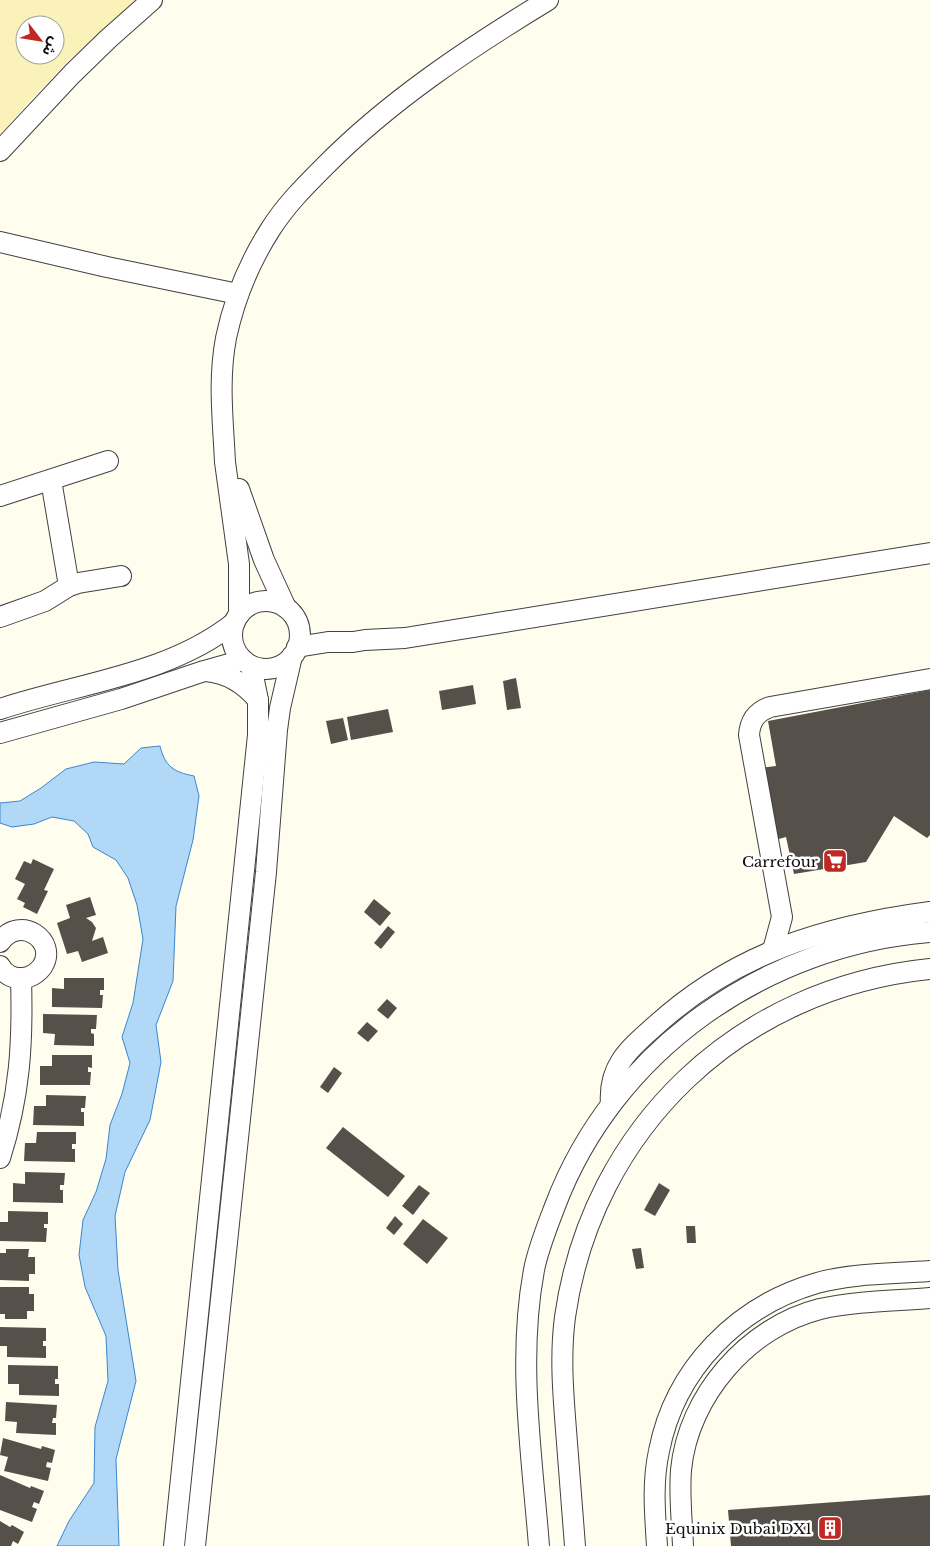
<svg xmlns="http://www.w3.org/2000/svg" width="930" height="1546" viewBox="0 0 930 1546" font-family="'Libre Baskerville','Noto Sans Arabic',serif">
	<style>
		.sand { fill: #fbf2ba; fill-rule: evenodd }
		.water { fill: #b2d8f7; stroke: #3887cf }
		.building { fill: #56504a }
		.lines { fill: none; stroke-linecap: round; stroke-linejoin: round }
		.minor-casing { stroke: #414141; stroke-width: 22 }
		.minor { stroke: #fff; stroke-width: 20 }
		.labels { text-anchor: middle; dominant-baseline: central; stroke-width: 5; stroke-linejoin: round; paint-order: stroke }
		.poi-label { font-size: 15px; fill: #0e0e0e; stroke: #fff; text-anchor: end }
	</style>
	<rect width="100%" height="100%" fill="#fffdee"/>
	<path class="sand" d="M0,0H136L70,59L25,106L0,136ZM25,25H55V55H25Z"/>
	<path class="water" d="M160,746C165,766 173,772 194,776L199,796L193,840L176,906L173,981L156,1025L161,1062L150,1120L125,1172L115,1216L118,1270L136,1381L116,1459L119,1546H57L69,1521L94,1483L95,1427L108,1381L106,1336L85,1287L79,1255L83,1220L96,1192L106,1159L110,1125L122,1094L130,1063L122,1037L133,1003L143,939L137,905L128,878L116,860L93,847L88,834L74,821L52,817L34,824L12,827L0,823V803L20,801L41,788L66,769L94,762L124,764L141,748Z"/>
	<g class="building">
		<path d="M516,678L521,708L507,710L503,681Z"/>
		<path d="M473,685L476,704L442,710L439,691Z"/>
		<path d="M930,690V835L927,838L894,816L866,862L794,874L786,837L775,840L760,768L776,766L768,721Z"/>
		<path d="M388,709L393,732L351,740L347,717Z"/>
		<path d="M343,718L348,740L331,744L326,721Z"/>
		<path d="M33,859L54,869L44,890L48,891L37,914L23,907L25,903L17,899L25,884L15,879L24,861L31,864Z"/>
		<path d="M90,897L96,915L86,918L92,922L96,928L92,941L103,937L108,953L82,962L78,951L67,954L57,923L70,918L66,905Z"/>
		<path d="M374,899L391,913L380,926L364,912Z"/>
		<path d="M388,926L395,932L381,949L374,943Z"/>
		<path d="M64,978H104V990H100V995H103L102,1008L52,1007V988L64,989Z"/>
		<path d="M387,999L397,1008L388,1019L377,1010Z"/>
		<path d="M43,1014L97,1015L96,1029H91V1033L94,1034V1046L54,1045L55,1034L43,1033Z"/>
		<path d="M367,1022L378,1031L368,1042L357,1033Z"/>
		<path d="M52,1055H92V1068L88,1067V1072H91L90,1085H40V1066H52Z"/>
		<path d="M334,1067L342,1073L328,1093L320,1087Z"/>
		<path d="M46,1095L86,1096L85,1108H81V1112H84V1126L33,1125L34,1106H46Z"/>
		<path d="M343,1127L405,1176L388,1197L326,1148Z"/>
		<path d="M37,1132H76V1144H72V1149H75V1162L24,1161L25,1143H36Z"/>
		<path d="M25,1172L65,1173L64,1185H60V1190H63V1203L13,1202V1183L25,1184Z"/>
		<path d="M659,1183L670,1190L655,1216L644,1210Z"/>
		<path d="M419,1185L430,1193L413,1215L402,1206Z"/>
		<path d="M8,1211L48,1212V1224H44V1228H47L46,1242L0,1241V1222H8Z"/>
		<path d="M395,1216L403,1224L394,1235L386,1228Z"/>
		<path d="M423,1219L448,1238L427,1264L403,1244Z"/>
		<path d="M686,1226H695L696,1243H687Z"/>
		<path d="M641,1248L644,1268L636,1269L632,1249Z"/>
		<path d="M6,1249H29L28,1257H35V1274H29V1281L0,1280V1253H6Z"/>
		<path d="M0,1287H29V1294H34V1311H27V1319H5V1314H0Z"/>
		<path d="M0,1327L46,1328V1341H43V1346H46V1358L7,1357V1346H0Z"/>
		<path d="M8,1365L58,1366V1379H55V1384H59V1396L19,1395V1384H8Z"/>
		<path d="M6,1402L57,1405L56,1418H53L52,1423H56V1435L16,1433L17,1422L5,1421Z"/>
		<path d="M3,1438L41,1449L42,1446L55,1450L52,1463L47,1462L46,1467L51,1468L48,1481L4,1471L8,1457L0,1455Z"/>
		<path d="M0,1475L30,1488L31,1486L44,1491L39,1504L34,1502L32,1507L37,1509L32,1522L0,1510Z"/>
		<path d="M930,1495V1546H731L728,1510Z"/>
		<path d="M0,1521L10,1527L12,1525L24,1532L18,1544L13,1541L11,1546H0Z"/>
	</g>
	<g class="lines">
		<defs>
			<g id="minor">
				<path d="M0,151L72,74L108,39L152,0"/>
				<path d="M0,242L107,267L238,294"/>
				<path d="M51,480L69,586"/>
				<path d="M239,489L264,560L286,608"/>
				<path d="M0,496L108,461"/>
				<circle cx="266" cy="635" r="34"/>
				<path d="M239,615V564L225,462C223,420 218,380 226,338C234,300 249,263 270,230C285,206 304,187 324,167C389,101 469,48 548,0"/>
				<path d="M0,617L45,601L69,586L78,583L121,576"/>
				<path d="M297,647L328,642H353L365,640L405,638L930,553"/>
				<path d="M206,671C228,673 244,683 258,700"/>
				<path d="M0,709C78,683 169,675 235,622"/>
				<path d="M0,733L121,699L204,671L243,660"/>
				<path d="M0,942C20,914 59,941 42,967C37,973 30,978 22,978C13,979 4,974 0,966"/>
				<path d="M773,950L782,917L749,735C750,721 756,712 770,707L930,679"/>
				<path d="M611,1104C608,1066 629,1049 655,1026C735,953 825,926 930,912"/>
				<path d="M0,1158C20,1095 23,1043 21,978"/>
				<path d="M174,1546L258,735V700L251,666"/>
				<path d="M195,1546L266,872L277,730L280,708L292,656"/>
				<path d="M539,1546C532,1455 517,1361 534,1270C538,1249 547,1227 555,1206C614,1050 765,945 930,932"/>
				<path d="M575,1546C572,1507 569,1468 566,1430C563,1392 560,1355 565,1317C592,1127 740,988 930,969"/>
				<path d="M657,1546C655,1514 652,1483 659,1451C675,1369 737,1306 817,1283C853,1273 893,1274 930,1271"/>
				<path d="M683,1546C682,1521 679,1495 681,1470C688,1396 748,1327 820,1309C856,1301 893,1301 930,1298"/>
			</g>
		</defs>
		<use href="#minor" class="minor-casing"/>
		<use href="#minor" class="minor"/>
	</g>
	<defs>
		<symbol id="supermarket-square" viewBox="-11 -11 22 22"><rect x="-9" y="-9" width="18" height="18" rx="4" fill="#c02823" stroke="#fff"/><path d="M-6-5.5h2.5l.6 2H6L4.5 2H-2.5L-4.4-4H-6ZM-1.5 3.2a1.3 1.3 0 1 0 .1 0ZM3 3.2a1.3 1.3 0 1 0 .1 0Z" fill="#fff"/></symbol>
		<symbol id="building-square" viewBox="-11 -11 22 22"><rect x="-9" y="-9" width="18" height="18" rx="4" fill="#c02823" stroke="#fff"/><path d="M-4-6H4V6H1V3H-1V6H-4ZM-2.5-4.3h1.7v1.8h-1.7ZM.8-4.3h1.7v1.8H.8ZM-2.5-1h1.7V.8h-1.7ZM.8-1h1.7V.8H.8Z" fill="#fff"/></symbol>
	</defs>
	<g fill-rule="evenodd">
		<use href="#supermarket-square" x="821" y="847" width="28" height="28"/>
		<use href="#building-square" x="816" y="1514" width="28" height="28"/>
	</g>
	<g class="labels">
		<g class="poi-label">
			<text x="818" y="861">Carrefour</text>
			<text x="812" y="1528">Equinix Dubai DX1</text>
		</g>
	</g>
	<g transform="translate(40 40) rotate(121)"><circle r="24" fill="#ffffff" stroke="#9f9f9f"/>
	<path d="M0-4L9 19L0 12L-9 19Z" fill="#c02823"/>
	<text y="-8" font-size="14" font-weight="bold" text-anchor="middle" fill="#0e0e0e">ش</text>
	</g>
</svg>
